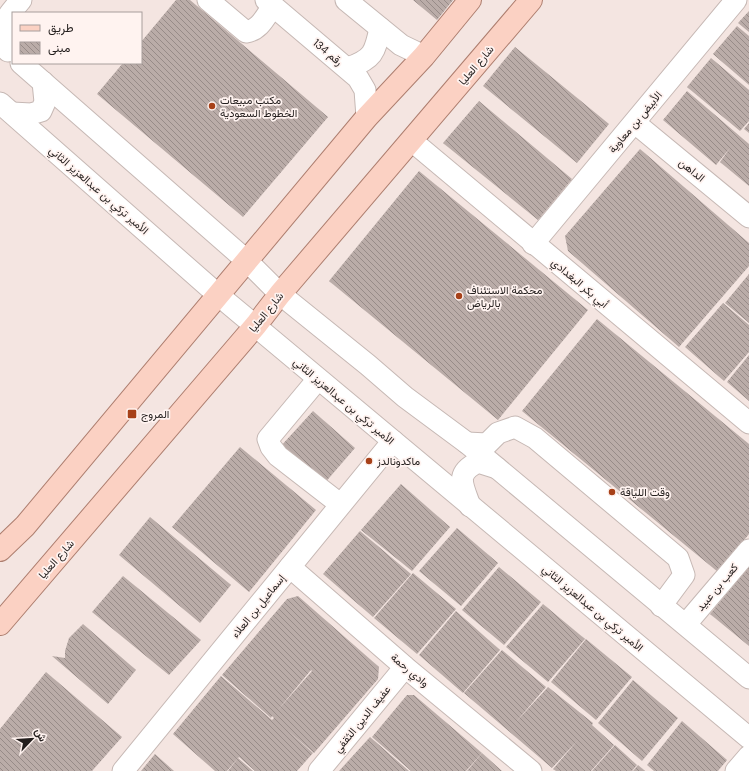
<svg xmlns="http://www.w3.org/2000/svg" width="749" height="771" viewBox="0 0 749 771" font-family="'DM Sans',Vazirmatn,sans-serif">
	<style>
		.building { fill: url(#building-back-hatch); fill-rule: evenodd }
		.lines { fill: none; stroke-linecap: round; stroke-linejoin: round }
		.minor-casing { stroke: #c6b8b4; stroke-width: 23 }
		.major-casing { stroke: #ad7e6f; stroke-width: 24 }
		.minor { stroke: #fff; stroke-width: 21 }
		.major { stroke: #fbd1c3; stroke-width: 22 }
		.poi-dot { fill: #a74119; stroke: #fff3f0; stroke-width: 1.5 }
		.labels { text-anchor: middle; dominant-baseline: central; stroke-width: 3.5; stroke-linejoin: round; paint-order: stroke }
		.street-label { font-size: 11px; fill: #231e1d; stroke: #fff3f0 }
		.poi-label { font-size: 11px; fill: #231e1d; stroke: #fff3f0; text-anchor: start }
	</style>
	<defs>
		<pattern id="building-back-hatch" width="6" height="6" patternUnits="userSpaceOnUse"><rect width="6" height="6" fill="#baaca8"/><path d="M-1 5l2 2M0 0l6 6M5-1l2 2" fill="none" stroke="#978b88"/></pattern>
	</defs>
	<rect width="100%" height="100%" fill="#f4e5e1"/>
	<g class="building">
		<path d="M176,0H190L328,117L243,217L97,94L123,63H141V42Z"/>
		<path d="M413,0H453L437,20Z"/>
		<path d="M749,11V32L738,23Z"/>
		<path d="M737,26L749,36V85L713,54Z"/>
		<path d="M515,47L609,124L577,163L483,86Z"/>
		<path d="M711,58L749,90V121L740,131L687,87Z"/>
		<path d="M687,91L749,144V186L720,162L730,148L716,165L663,120Z"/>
		<path d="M479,101L572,179L538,220L443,143Z"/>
		<path d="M749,123V133L744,129Z"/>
		<path d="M640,149L749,243V266L679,347L568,251L565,236Z"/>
		<path d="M419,171L588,310L498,420L329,281Z"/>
		<path d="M749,274V323L725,303Z"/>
		<path d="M723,303L749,325V352L724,381L685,347Z"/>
		<path d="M597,319L749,444V534L718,572L522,411Z"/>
		<path d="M749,355V401L727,382Z"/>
		<path d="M313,411L355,448L323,485L280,447Z"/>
		<path d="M240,447L316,510L249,592L172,527Z"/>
		<path d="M401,484L450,527L412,571L361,530Z"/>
		<path d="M150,517L231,585L200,623L119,555Z"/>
		<path d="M457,528L498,563L461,606L419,571Z"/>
		<path d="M360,531L411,574L373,617L323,574Z"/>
		<path d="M749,566V646L710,614Z"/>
		<path d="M499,567L541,602L504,645L462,610Z"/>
		<path d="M413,573L456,609L417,654L374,618Z"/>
		<path d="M123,576L201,640L169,675L92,612Z"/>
		<path d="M298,596L379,667L378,679L314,753L287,730L313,753L297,771H255L239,757L227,771H215L173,734L221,676L272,720L274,718L272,716L271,718L222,675L287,599ZM311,670L312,671L277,711Z"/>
		<path d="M543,604L585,639L548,682L506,647Z"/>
		<path d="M456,611L500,650L463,693L419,655Z"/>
		<path d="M83,624L136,670L108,704L52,656L65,658V651L69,638Z"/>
		<path d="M586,639L632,677L596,720L551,682Z"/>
		<path d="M502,650L546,687L515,723L548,687L593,723L592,725L614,745L591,771H556L553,769L578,740L552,768L464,693Z"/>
		<path d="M46,672L122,737L92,771H0V729Z"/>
		<path d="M633,680L678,718L642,761L598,723Z"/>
		<path d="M407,695H414L482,753L466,771H411L372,737Z"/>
		<path d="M682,721L727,760L718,771H654L647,765Z"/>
		<path d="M370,737L409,771H339Z"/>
		<path d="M615,745L637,765L632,771H592Z"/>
		<path d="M482,753L502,771H467Z"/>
		<path d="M155,754L174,771H141Z"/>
		<path d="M238,758L253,771H228Z"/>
		<path d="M638,765L645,771H633Z"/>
	</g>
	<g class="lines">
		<defs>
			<g id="minor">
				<path d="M208,0L246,32C260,30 265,17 273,6"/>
				<path d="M266,0L358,78L365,90L367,117"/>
				<path d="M346,0L401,45L424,56"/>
				<path d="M8,51C0,24 4,20 21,0"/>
				<path d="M21,63L247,261L280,294L368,365L405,397L467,443L749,678"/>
				<path d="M348,68C373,59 375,53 380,28"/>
				<path d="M0,103L217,294L749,738"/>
				<path d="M12,113L31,114L41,111L45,102L43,82"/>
				<path d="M635,123L749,217"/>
				<path d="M412,141L749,423"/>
				<path d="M533,244L736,0"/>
				<path d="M318,379L268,439L271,447L278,456L340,504"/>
				<path d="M467,443L487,444L498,433L515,427L535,438L678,558L684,575L661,606"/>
				<path d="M470,506C463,485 454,474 478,462L497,468"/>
				<path d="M290,567L405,667L531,771"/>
				<path d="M686,624L749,550"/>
				<path d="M123,771L393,441"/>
				<path d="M319,771L405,667"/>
				<path d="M736,771L749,756"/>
			</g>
			<g id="major">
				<path d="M0,550L25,526L367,117L424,56L470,0"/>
				<path d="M0,624L256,325L280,294L531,0"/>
			</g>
		</defs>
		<use href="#minor" class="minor-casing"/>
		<use href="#major" class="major-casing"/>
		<use href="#minor" class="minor"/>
		<use href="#major" class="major"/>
	</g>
	<g class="poi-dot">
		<circle cx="212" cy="106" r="4"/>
		<circle cx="459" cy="296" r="4"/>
		<rect x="127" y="409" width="10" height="10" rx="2"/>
		<circle cx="369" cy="461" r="4"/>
		<circle cx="612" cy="492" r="4"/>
	</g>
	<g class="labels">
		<g class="street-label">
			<text transform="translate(328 52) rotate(40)">رقم 134</text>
			<text transform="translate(476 65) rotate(-50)">شارع العليا</text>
			<text transform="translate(635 122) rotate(-50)">الأبيض بن معاوية</text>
			<text transform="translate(692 170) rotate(39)">الداهن</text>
			<text transform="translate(99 190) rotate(41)">الأمير تركي بن عبدالعزيز الثاني</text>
			<text transform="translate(580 283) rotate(40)">أبي بكر البغدادي</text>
			<text transform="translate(266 312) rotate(-51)">شارع العليا</text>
			<text transform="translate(344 401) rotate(40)">الأمير تركي بن عبدالعزيز الثاني</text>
			<text transform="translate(56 559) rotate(-49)">شارع العليا</text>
			<text transform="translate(717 587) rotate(-50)">كعب بن عبيد</text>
			<text transform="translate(258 606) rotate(-51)">إسماعيل بن العلاء</text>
			<text transform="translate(593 608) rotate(40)">الأمير تركي بن عبدالعزيز الثاني</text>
			<text transform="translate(410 670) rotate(40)">وادي رحمة</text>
			<text transform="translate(362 719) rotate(-51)">عفيف الدين الثقفي</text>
		</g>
		<g class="poi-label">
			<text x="220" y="100">مكتب مبيعات<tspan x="220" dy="13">الخطوط السعودية</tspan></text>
			<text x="467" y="290">محكمة الاستئناف<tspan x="467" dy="13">بالرياض</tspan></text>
			<text x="141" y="414">المروج</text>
			<text x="377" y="461">ماكدونالدز</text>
			<text x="620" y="492">وقت اللياقة</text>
		</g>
	</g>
	<rect x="12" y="12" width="130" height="52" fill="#fff3f0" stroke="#a79e9c"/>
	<rect x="20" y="25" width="20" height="6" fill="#fbd1c3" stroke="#a79e9c"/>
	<text x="48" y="32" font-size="12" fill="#231e1d">طريق</text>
	<rect x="20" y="42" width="20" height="12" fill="url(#building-back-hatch)" stroke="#a79e9c"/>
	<text x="48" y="52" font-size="12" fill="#231e1d">مبنى</text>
	<g transform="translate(32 739) rotate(65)" stroke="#fff3f0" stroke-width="3" paint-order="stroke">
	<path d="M0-3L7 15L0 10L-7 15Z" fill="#231e1d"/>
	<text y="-6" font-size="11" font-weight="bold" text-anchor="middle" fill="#231e1d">ش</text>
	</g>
</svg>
